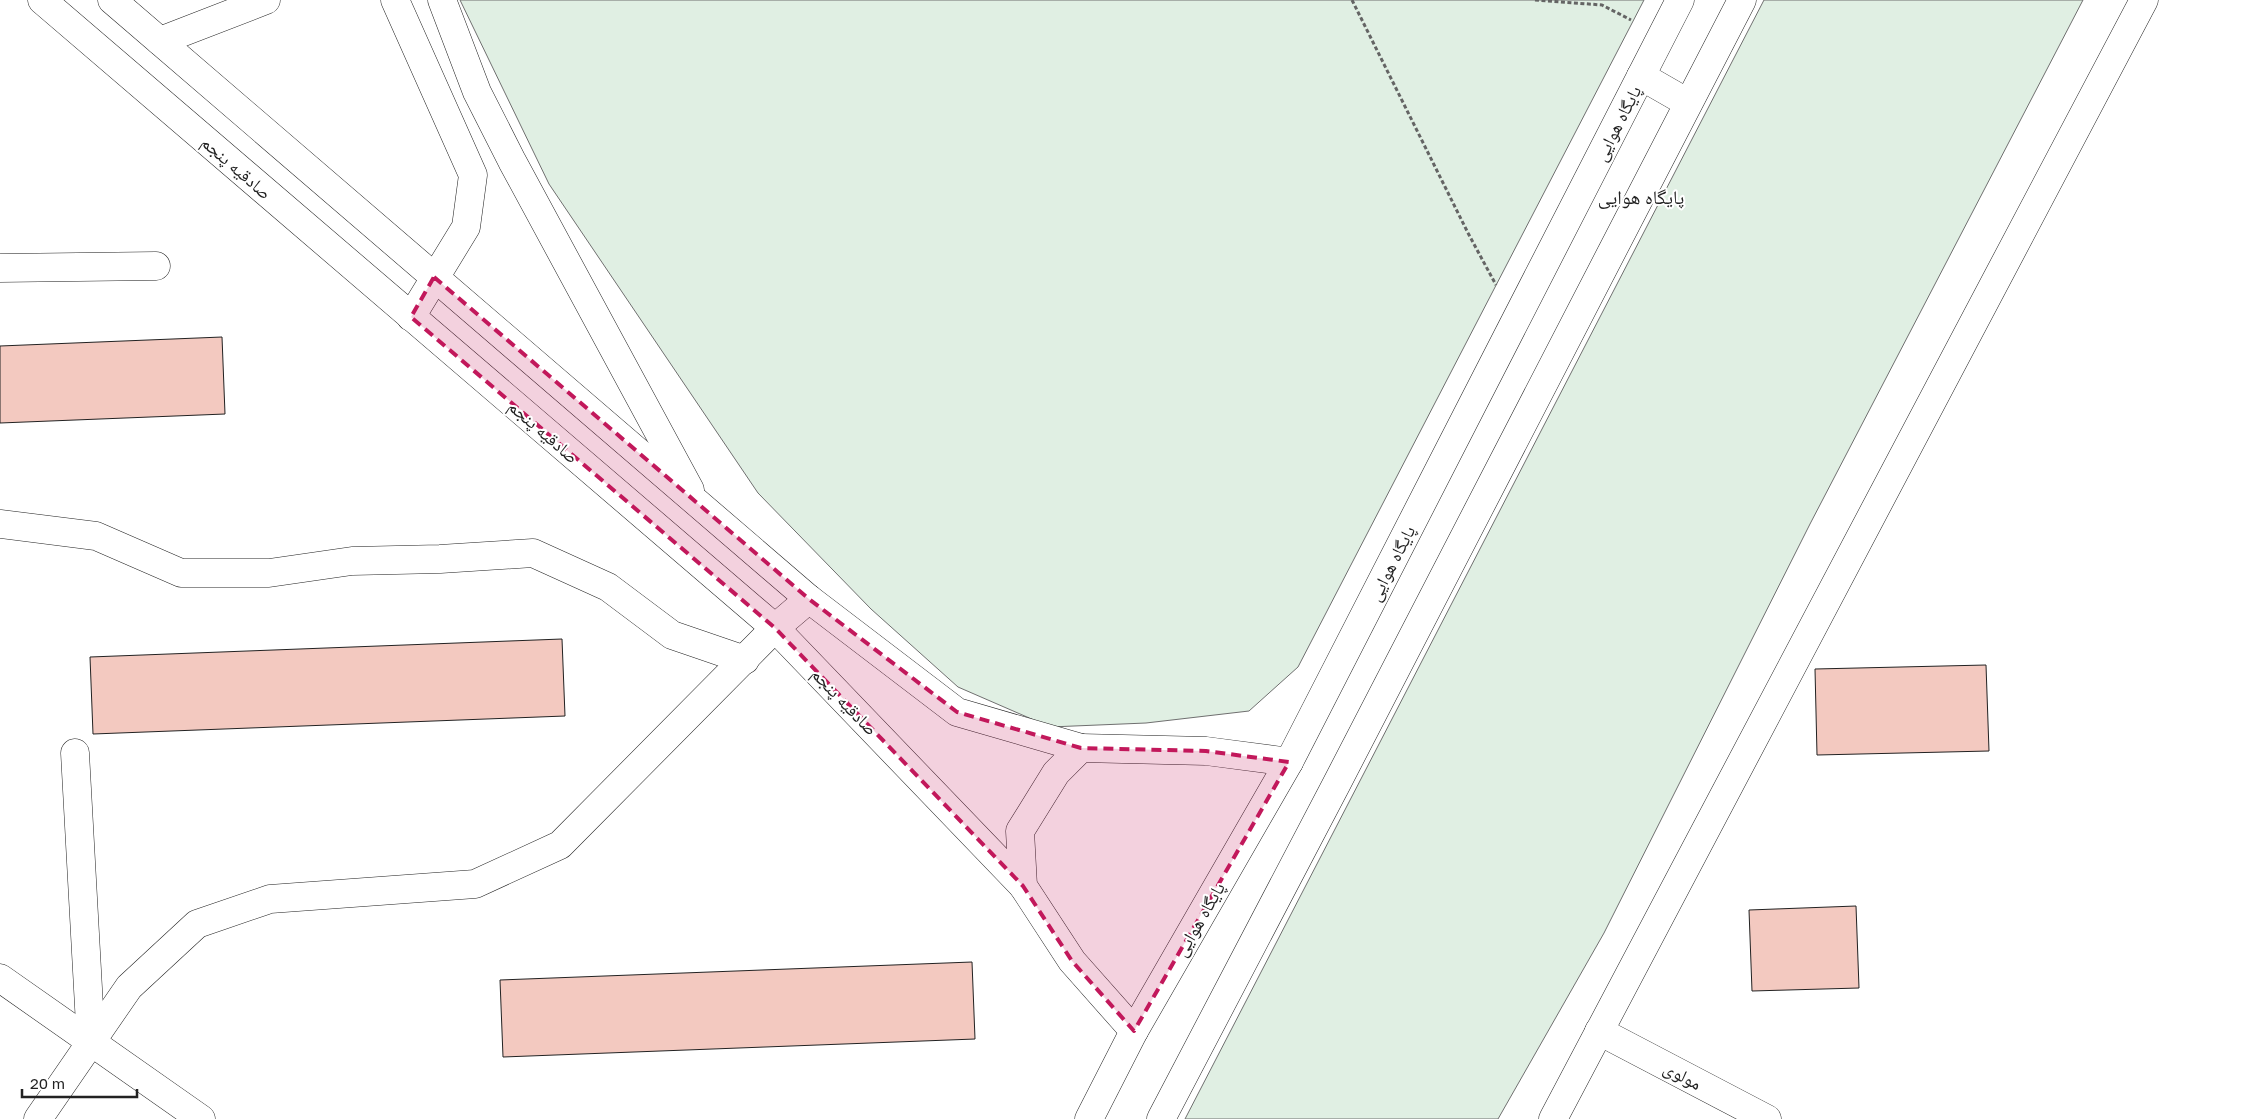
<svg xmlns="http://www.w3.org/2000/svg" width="2248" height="1119" viewBox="0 0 2248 1119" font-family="'Golos Text','Noto Naskh Arabic',sans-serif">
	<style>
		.green { fill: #e0efe3; stroke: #6f6f6f }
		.building { fill: #f3c9c0; stroke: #222 }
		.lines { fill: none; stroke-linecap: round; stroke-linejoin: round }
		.minor-casing { stroke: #222; stroke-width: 29 }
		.major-casing { stroke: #222; stroke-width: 29 }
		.path { stroke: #646464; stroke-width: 3; stroke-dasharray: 4 2.5; stroke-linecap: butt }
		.minor { stroke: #fff; stroke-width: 28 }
		.major { stroke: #fff; stroke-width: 28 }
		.marked { fill: #c2185b; fill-opacity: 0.2; stroke: #c2185b; stroke-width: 4; stroke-dasharray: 10 6; stroke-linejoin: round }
		.labels { text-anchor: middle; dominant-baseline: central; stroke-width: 4; stroke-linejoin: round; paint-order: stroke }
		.street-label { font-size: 18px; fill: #222; stroke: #fff }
		.neighbourhood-label { font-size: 19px; fill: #222; stroke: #fff }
	</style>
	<rect width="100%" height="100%" fill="#fff"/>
	<g class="green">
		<path d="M460,0H1644L1298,667L1249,711L1146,723L1050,727L958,687L871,609L758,493L549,184Z"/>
		<path d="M1764,0H2083L1810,524L1604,933L1498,1119H1185Z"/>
	</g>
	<g class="building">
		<path d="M222,337L225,414L0,423V346Z"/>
		<path d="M562,639L565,716L93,734L90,657Z"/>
		<path d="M1986,665L1989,751L1817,755L1815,669Z"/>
		<path d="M1856,906L1859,988L1752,991L1749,910Z"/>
		<path d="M972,962L975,1039L503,1057L500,980Z"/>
	</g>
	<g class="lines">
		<defs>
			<g id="minor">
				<path d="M42,0L775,628L1023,886"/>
				<path d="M112,0L809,599L957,712L1081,748"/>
				<path d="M395,0L473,175L466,227L411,317"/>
				<path d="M442,0L477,92L512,161L690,490"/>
				<path d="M160,41L266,0"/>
				<path d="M0,268L156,266"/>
				<path d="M0,524L96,536L181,573H269L352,561L440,559L533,553L608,587L672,635L745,660"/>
				<path d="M75,753L91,1043"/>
				<path d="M0,978L201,1119"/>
				<path d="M1599,1031L1767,1119"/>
				<path d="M38,1119L129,987L197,924L270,899L475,884L560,845L775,628L809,599"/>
				<path d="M1553,1119L2144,0"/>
			</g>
			<g id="major">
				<path d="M1641,76L1688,103"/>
				<path d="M1134,1031L1072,961L1023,886L1020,831L1056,773L1081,748L1206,751L1289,762"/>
				<path d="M1089,1119L1134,1031L1289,762L1680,0"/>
				<path d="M1161,1119L1337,783L1742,0"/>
			</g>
		</defs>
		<use href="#minor" class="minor-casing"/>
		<use href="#major" class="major-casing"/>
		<g class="path">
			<path d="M1352,0L1468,233L1496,285"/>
			<path d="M1535,0L1602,5L1631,20"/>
		</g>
		<use href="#minor" class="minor"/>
		<use href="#major" class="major"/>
	</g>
	<path class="marked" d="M434,277L809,599L957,712L1081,748L1206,751L1289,762L1134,1031L1072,961L1023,886L775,628L411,317Z"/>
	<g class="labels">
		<g class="street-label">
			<text transform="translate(1617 123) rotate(-63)">پایگاه هوایی</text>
			<text transform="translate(237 167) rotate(41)">صادقیه پنجم</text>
			<text transform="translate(544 431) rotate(41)">صادقیه پنجم</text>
			<text transform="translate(1391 563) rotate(-63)">پایگاه هوایی</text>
			<text transform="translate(845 701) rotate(46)">صادقیه پنجم</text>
			<text transform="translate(1199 919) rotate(-60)">پایگاه هوایی</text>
			<text transform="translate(1683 1075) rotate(28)">مولوی</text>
		</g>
		<g class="neighbourhood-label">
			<text x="1641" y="196">پایگاه هوایی</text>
		</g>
	</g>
	<path d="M22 1089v8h115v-8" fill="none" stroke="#222222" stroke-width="2.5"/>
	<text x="30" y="1089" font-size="15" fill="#222222" stroke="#ffffff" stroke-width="4" paint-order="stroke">20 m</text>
</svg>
